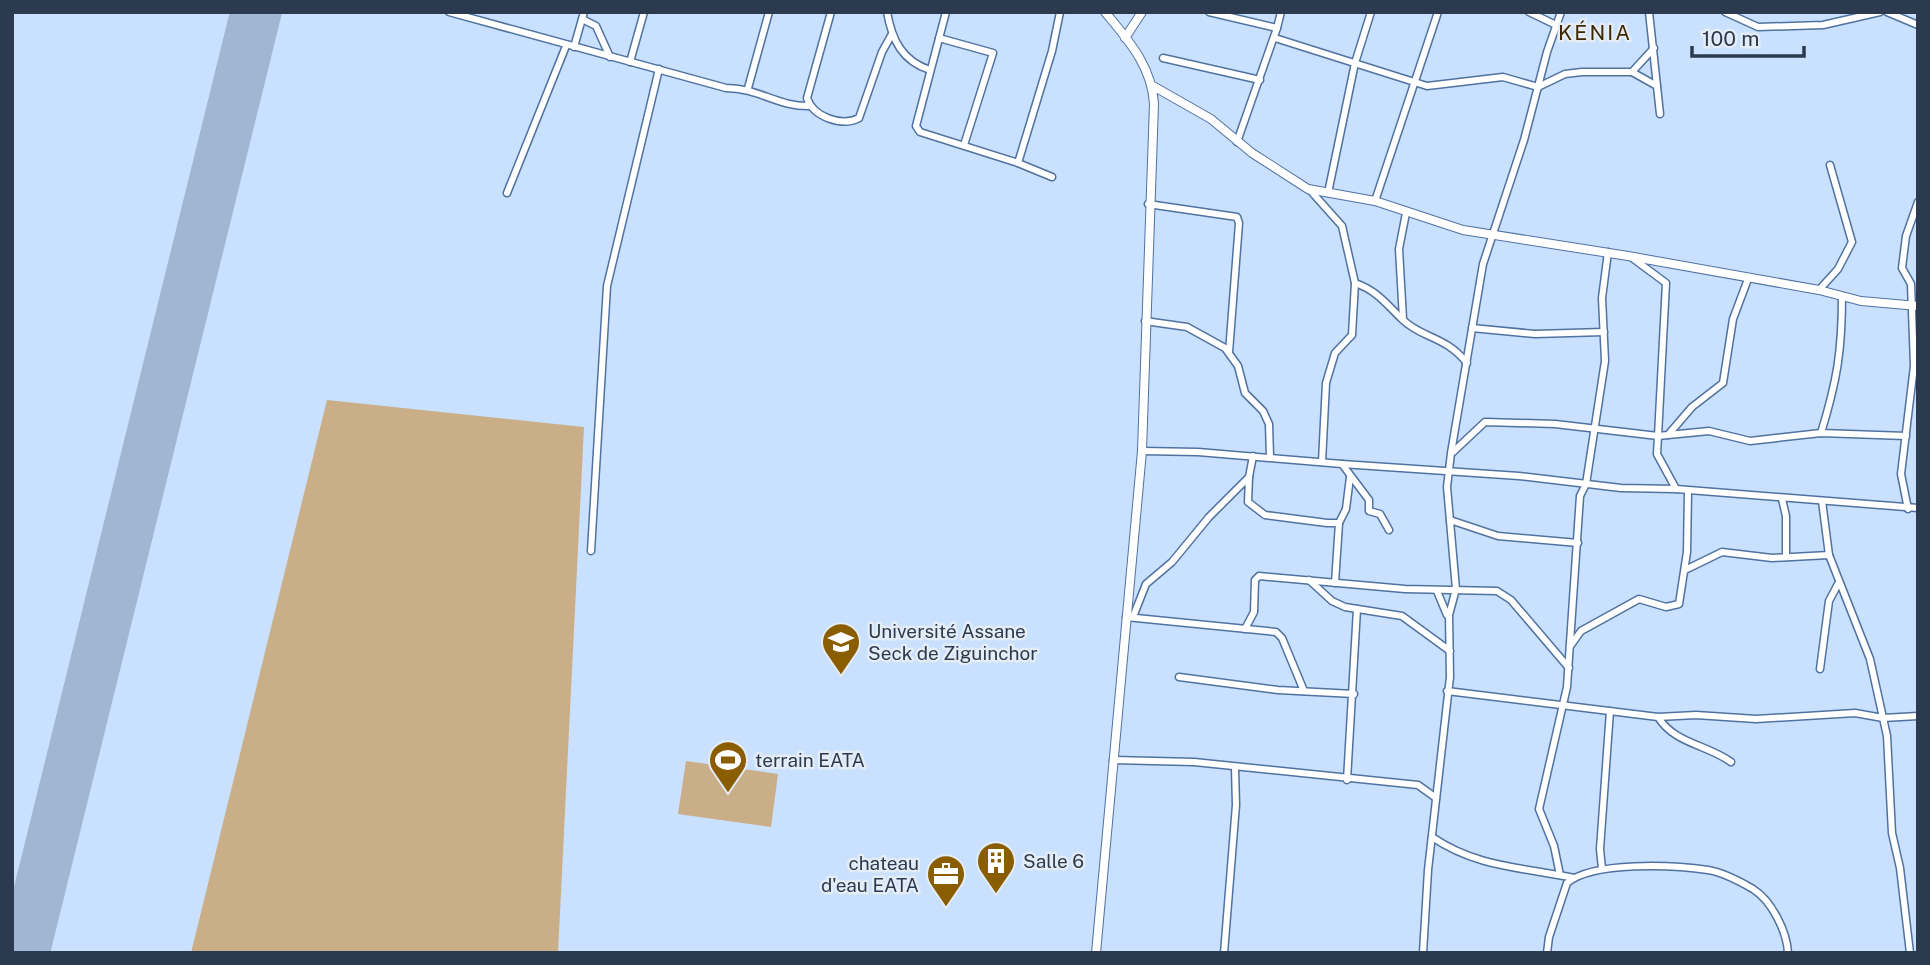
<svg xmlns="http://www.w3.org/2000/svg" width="1930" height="965" viewBox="0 0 1930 965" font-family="'Public Sans',sans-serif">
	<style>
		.green { fill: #c9ae87 }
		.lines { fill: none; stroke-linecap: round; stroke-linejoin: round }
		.runway { stroke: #a0b6d2; stroke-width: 51 }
		.minor-casing { stroke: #5072a0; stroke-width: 9 }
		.tertiary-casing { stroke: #5072a0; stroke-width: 10 }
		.minor { stroke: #fff; stroke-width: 6 }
		.tertiary { stroke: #fff; stroke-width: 8 }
		.labels { text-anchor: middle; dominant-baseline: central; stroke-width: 5; stroke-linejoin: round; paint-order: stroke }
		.poi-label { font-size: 19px; fill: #2b3a4e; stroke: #e4ecf6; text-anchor: start }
		.neighbourhood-label { font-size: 21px; letter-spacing: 2px; fill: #3e2802; stroke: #e4ecf6 }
	</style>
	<rect width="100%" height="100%" fill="#c9e0ff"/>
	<g class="green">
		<path d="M327,400L584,427L558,953H191Z"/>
		<path d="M686,761L778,774L771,827L678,814Z"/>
	</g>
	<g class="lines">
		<path class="runway" d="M24,953L256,12"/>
		<defs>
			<g id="minor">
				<path d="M449,12L726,88C759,88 778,107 810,106"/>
				<path d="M831,12L807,98C813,117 842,127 859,118L882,52L892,34"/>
				<path d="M887,12C892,40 902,61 930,70"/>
				<path d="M946,12L916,126L920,132L1018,163L1052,177"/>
				<path d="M1209,12L1277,28L1237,142"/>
				<path d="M1529,12L1556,25"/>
				<path d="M1649,12L1660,114"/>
				<path d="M1725,12L1758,27L1823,25L1880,12"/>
				<path d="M1887,12L1918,25"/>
				<path d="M582,19L596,26L610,57"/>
				<path d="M1277,28L1281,12"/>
				<path d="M939,38L993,53L964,145"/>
				<path d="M1275,38L1427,86L1503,77L1538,87L1565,74L1582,72H1632L1657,86"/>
				<path d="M574,47L584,12"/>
				<path d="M1163,58L1260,80"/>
				<path d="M630,62L644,12"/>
				<path d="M1632,72L1654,48"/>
				<path d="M748,88L769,12"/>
				<path d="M1018,163L1052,51L1060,12"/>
				<path d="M1309,189L1342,226L1355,283L1352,335L1335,353L1326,383L1322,462"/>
				<path d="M507,193L566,46"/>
				<path d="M1328,193L1355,63L1371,12"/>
				<path d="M1375,201L1438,12"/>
				<path d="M1148,204L1237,217L1239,223L1229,352"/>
				<path d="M1631,257L1666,283L1658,436L1668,435L1692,407L1723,383L1733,319L1748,279"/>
				<path d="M1355,283C1378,291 1387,305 1403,320C1423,339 1444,335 1467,363"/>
				<path d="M1819,290L1838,269L1852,242L1830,165"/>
				<path d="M1403,319L1399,249L1406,213"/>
				<path d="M1145,321L1187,327L1225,348L1238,366L1245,393L1263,411L1269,424L1270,457"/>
				<path d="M1472,328L1535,334L1604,332"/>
				<path d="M1821,433C1837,381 1842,351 1842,296"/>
				<path d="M1668,435L1709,431L1750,441L1821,433L1906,436"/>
				<path d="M1142,451L1198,452L1342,464L1369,500V511L1380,514L1389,530"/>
				<path d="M1453,452L1485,422L1555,424L1658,436L1657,454L1676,489"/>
				<path d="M1342,464L1519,476L1621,488L1676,489L1918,508"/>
				<path d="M1249,477L1248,502L1265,515L1327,523H1339L1346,509L1350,477"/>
				<path d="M1782,499L1786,516V557"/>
				<path d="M1822,501L1829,555L1870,659L1887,736L1892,833L1900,868L1910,953"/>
				<path d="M1908,509L1901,474L1914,366L1911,284L1902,268L1906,236L1918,202"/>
				<path d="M1450,520L1498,536L1578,543"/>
				<path d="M591,551L607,286L659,69"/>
				<path d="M1685,570L1722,552L1772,558L1829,555"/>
				<path d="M1309,580L1332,601L1345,607L1402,616L1450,651"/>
				<path d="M1335,583L1339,523"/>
				<path d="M1437,591L1447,615"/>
				<path d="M1126,617L1276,632L1282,638L1304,691"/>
				<path d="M1133,617L1146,584L1172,562L1209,517L1249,477L1253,456"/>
				<path d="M1245,629L1254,612L1255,580L1259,576L1405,589L1497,591L1511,600L1569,668"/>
				<path d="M1571,645L1581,631L1639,599L1666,607L1679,604L1687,552L1688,491"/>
				<path d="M1820,669L1829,601L1838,584"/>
				<path d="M1179,677L1278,690L1354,694"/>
				<path d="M1447,691L1658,717L1696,715L1756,719L1855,713L1883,718L1918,716"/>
				<path d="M1658,717C1675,744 1706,744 1731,762"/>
				<path d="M1113,760L1194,762L1418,785L1436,798"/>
				<path d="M1347,780L1357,609"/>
				<path d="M1432,837C1478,868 1522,867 1574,878"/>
				<path d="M1602,869L1600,849L1610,711"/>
				<path d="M1560,875L1554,846L1539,809L1567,687L1580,496L1586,484L1605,361L1602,298L1608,252"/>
				<path d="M1224,953L1236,805L1235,768"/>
				<path d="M1423,953L1428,870L1450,677L1449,615L1456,589L1447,487L1451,453L1483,264L1524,140L1547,52L1561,12"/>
				<path d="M1547,953L1549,937L1567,883C1593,861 1674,865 1708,870C1721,872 1741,882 1753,889C1772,901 1787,932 1788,953"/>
			</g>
			<g id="tertiary">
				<path d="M1125,38L1142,12"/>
				<path d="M1153,86L1211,119L1252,153L1308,189L1375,201L1463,230L1628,256L1819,290L1861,301L1918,306"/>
				<path d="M1096,953L1142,451L1154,104C1152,66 1128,40 1105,12"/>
			</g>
		</defs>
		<use href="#minor" class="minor-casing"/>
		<use href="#tertiary" class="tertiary-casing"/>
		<use href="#minor" class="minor"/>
		<use href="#tertiary" class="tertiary"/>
	</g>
	<defs>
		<symbol id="university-pin" viewBox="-11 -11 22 30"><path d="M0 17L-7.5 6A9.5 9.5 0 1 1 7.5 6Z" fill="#8a5d00" stroke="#e4ecf6"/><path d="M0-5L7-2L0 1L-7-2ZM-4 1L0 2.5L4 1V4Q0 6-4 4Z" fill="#fff"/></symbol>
		<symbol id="stadium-pin" viewBox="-11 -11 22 30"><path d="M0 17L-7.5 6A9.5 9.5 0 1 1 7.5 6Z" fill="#8a5d00" stroke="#e4ecf6"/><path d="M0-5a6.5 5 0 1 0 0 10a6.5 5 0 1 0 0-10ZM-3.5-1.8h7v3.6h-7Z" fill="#fff"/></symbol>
		<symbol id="building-pin" viewBox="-11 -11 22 30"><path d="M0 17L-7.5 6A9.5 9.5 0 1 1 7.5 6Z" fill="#8a5d00" stroke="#e4ecf6"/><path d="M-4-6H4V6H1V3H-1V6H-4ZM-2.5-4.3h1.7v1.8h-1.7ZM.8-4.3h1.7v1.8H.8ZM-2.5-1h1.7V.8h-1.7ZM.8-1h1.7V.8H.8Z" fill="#fff"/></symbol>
		<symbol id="office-pin" viewBox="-11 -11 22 30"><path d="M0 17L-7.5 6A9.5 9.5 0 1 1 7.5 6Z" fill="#8a5d00" stroke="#e4ecf6"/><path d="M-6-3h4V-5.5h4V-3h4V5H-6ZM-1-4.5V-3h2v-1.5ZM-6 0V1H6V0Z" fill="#fff"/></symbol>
	</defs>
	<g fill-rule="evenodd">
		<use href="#university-pin" x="819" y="620" width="44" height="60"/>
		<use href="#stadium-pin" x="706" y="738" width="44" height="60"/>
		<use href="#building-pin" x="974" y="839" width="44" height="60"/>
		<use href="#office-pin" x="924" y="852" width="44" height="60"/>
	</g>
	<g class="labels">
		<g class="poi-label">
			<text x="868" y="631">Université Assane<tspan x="868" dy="22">Seck de Ziguinchor</tspan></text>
			<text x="755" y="760">terrain EATA</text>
			<text x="1023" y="861">Salle 6</text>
			<text x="919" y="863" text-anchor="end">chateau<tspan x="919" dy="22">d'eau EATA</tspan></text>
		</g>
		<g class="neighbourhood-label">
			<text x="1595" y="32">KÉNIA</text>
		</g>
	</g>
	<rect width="1930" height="965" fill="none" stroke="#2b3a4e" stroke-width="28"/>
	<path d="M1692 46v10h112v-10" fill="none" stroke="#2b3a4e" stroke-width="3.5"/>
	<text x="1702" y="46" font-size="21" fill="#2b3a4e" stroke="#e4ecf6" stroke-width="5" paint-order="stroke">100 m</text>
</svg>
